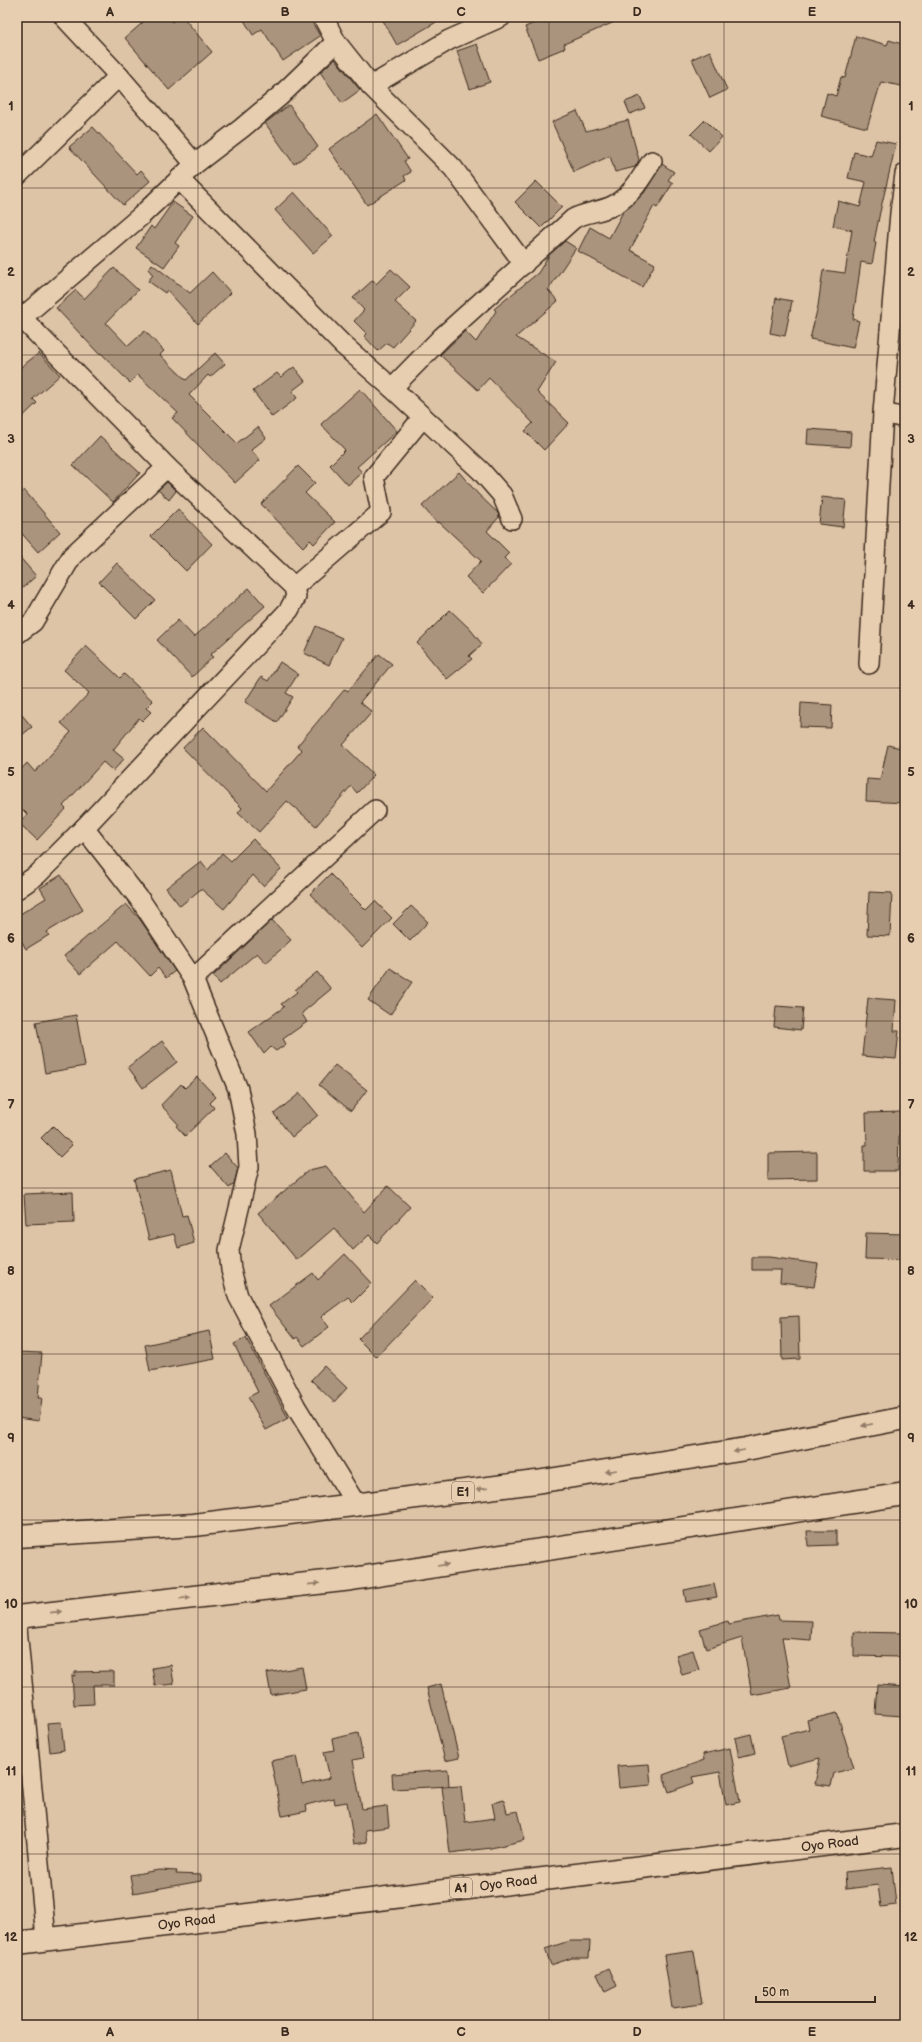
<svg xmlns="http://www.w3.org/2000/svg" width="922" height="2042" viewBox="0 0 922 2042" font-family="'Balsamiq Sans',sans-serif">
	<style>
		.building { fill: #aa947d; stroke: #3b2a1e }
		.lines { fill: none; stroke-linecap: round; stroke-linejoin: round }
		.street-casing { stroke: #3b2a1e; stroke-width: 22 }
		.highway-casing { stroke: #3b2a1e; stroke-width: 25 }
		.street { stroke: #e8ceb0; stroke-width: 19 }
		.highway { stroke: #e8ceb0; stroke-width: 22 }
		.oneway { fill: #927c67 }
		.grid { fill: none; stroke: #3b2a1e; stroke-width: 1; stroke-opacity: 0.55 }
		.labels { text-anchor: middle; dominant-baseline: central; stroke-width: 4; stroke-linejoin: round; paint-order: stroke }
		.shield { fill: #e8ceb0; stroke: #6f5b4a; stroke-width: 1 }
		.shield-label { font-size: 12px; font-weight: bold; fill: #3b2a1e }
		.street-label { font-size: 13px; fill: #3b2a1e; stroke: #e8ceb0 }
		.neatline { fill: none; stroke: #3b2a1e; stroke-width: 1.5 }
		.grid-label { font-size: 13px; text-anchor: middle; font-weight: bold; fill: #3b2a1e }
	</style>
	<rect width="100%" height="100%" fill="#dec4a7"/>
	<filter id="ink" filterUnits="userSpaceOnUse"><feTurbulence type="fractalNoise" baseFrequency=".025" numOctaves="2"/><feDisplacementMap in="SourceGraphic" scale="8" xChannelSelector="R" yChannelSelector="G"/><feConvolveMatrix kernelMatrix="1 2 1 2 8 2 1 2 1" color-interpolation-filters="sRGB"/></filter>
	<g filter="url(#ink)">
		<g class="building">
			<path d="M149,17H168L172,22L178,17H183L212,52L169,90L125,38Z"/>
			<path d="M242,17H309L320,36L283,61L262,29L253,35Z"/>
			<path d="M381,17H445L397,45Z"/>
			<path d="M549,17H626L564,44L565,48L538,59L525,27Z"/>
			<path d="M856,36L887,45L889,40L905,45V60L901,86L881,82L867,128L821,116L827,93L836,96L841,77L845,78Z"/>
			<path d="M477,44L490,82L470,89L457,51Z"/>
			<path d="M710,51L727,90L710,98L692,59Z"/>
			<path d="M335,59L360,90L342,103L320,72Z"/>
			<path d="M640,96L645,108L630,114L625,102Z"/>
			<path d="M289,105L318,147L294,164L265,123Z"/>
			<path d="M577,111L586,131L628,120L639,160L635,167L615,172L610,156L574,172L552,122Z"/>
			<path d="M377,114L408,159L404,161L411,172L404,176L406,180L367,205L329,149Z"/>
			<path d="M705,120L722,137L709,151L691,134Z"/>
			<path d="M93,127L137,174L141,170L150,181L123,205L69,147Z"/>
			<path d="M876,140L896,144L880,212L874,242L876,243L872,264L861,262L853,319L859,321L853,348L810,339L818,306L823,270L845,273L852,230L833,226L838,201L860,207L866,182L848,178L854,152L871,156Z"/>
			<path d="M662,164L674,172L668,180L673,183L657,208L654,206L630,250L655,264L642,287L578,251L590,227L609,238L623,212L644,193Z"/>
			<path d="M536,181L562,207L541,228L515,202Z"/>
			<path d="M294,192L333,236L313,253L275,210Z"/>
			<path d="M173,202L193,216L175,243L179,246L164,267L136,248L151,226L154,229Z"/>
			<path d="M565,241L576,248L548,290L558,301L516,337L556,362L537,392L569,423L544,450L525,431L533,423L489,378L478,390L440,355L465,331L476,342L496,311L494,309L538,273L549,255Z"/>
			<path d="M152,264L190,293L212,272L231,293L198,324L167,290L165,293L148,281L153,275L148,269Z"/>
			<path d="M114,268L138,290L106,323L128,346L145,331L164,351L160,355L186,380L215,353L225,364L210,377L208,375L189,395L237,443L258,427L266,438L251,450L260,460L235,483L172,418L178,413L138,375L130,383L101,353L99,354L56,308L76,290L84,299Z"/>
			<path d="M391,269L410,287L395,302L416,321L393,347L387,343L378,351L364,336L367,334L354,321L364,310L353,298L373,280L376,284Z"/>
			<path d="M776,298L792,301L785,336L770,333Z"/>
			<path d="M39,353L60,375L33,399L37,403L17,422V370Z"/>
			<path d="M294,367L305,381L292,391L297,398L272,417L253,391L277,373L281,377Z"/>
			<path d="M360,389L397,431L357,467L362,472L348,485L330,465L345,450L321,424Z"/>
			<path d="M808,429L851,432L850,447L807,444Z"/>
			<path d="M100,436L140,473L113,502L73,465Z"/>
			<path d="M298,466L315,483L305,493L335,522L314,544L310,540L303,547L261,504Z"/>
			<path d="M459,472L478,494L498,513L499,517L487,531L509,553L504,558L511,564L483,593L466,577L481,561L439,522L437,523L422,506Z"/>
			<path d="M167,482L176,491L169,500L158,490Z"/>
			<path d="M24,490L60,532L38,552L17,528V496Z"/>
			<path d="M822,497L846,500L843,527L819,524Z"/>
			<path d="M178,509L212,544L186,571L151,536Z"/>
			<path d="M17,554L36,576L17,593Z"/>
			<path d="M117,563L155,600L136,619L99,582Z"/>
			<path d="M249,588L265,606L210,655L213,657L192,677L157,640L178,620L194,637Z"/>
			<path d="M450,610L470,629L482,644L469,656L472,659L447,679L417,643Z"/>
			<path d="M316,626L342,638L329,665L304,653Z"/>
			<path d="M86,646L120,678L124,674L153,701L146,708L151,712L142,721L139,718L113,750L124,759L113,771L103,762L63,806L66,809L37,840L19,823L27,814L17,804V774L27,763L35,772L71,732L61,723L89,693L64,670Z"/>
			<path d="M379,654L392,664L360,702L372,712L343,745L374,775L357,793L351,786L316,826L287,801L259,832L238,813L242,808L183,748L203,727L266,791L302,750L297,746L345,689L348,691Z"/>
			<path d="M280,662L298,674L286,693L293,697L277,722L245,702L261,677L268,681Z"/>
			<path d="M801,703L832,705L831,728L800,727Z"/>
			<path d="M17,709L32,727L17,739Z"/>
			<path d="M888,745L905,749V803L866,801L867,779L880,780Z"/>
			<path d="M253,839L281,869L263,886L253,875L224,909L201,889L180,906L166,888L201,861L208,870L222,853L231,861Z"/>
			<path d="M330,874L366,910L375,901L392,918L362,948L310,894Z"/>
			<path d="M61,875L83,910L47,932L49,935L26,949L17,933V916L46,898L40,888Z"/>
			<path d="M869,892L892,893L890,936L867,935Z"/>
			<path d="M126,904L139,918L175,971L166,978L158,968L150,976L118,941L80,974L64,956Z"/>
			<path d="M411,906L428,922L410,941L393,924Z"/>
			<path d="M272,920L291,940L266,963L257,953L220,984L213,976Z"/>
			<path d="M390,968L412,982L390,1015L368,1000Z"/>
			<path d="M317,972L331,989L303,1012L302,1014L307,1022L283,1039L286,1044L276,1051L271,1047L264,1054L249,1032L284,1007L281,1004L297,992L295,990Z"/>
			<path d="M868,998L896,1000L894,1031H899L896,1059L862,1056Z"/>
			<path d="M776,1006L803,1008L801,1030L774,1027Z"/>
			<path d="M76,1015L85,1066L45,1073L36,1022Z"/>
			<path d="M162,1041L177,1062L143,1088L128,1067Z"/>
			<path d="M335,1065L367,1090L351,1111L319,1085Z"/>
			<path d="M197,1077L216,1097L210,1103L214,1108L185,1136L176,1126L178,1124L161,1105L181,1084L185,1088Z"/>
			<path d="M300,1093L318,1115L292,1137L274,1114Z"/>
			<path d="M902,1112V1135H899L898,1171H864V1145H867L866,1113Z"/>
			<path d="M53,1126L72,1145L60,1157L41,1138Z"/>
			<path d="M817,1152V1179L768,1180V1153Z"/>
			<path d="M225,1153L238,1168L234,1184L229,1188L210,1166Z"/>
			<path d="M326,1166L364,1212L388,1186L410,1207L377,1243L369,1235L353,1250L334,1228L297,1260L258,1213L309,1170Z"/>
			<path d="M171,1170L182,1216L187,1215L194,1243L178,1248L174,1234L149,1240L134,1179Z"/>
			<path d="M73,1192L74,1222L26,1224L24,1194Z"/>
			<path d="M866,1233L905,1234V1260L865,1259Z"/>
			<path d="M345,1254L372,1283L353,1302L348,1297L321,1317L329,1327L304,1346L297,1337L295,1339L269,1306L313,1273L318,1280Z"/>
			<path d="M752,1257H769L818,1264L814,1287L780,1283L781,1270H752Z"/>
			<path d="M415,1280L433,1298L376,1357L358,1339Z"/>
			<path d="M799,1316L800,1359L782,1360L781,1317Z"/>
			<path d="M209,1331L215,1359L150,1371L145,1345Z"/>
			<path d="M246,1338L288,1418L266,1430L248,1397L258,1392L234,1344Z"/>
			<path d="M17,1352L42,1353L38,1398H42L39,1421L17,1418Z"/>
			<path d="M324,1366L347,1388L334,1402L311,1380Z"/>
			<path d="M807,1531H836V1545L808,1546Z"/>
			<path d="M714,1584L717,1597L686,1602L684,1590Z"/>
			<path d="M778,1615L779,1620L812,1621L811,1640L782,1638L791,1688L752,1695L742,1638L706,1649L700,1629L728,1621L729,1624Z"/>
			<path d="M854,1632L902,1633L901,1657L854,1656Z"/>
			<path d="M693,1650L699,1670L682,1675L676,1655Z"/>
			<path d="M171,1665L174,1684L155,1686L152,1668Z"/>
			<path d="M302,1667L306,1689L271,1695L267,1673Z"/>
			<path d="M110,1671L114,1672V1685H93L94,1704L74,1705L72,1675L75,1676V1672Z"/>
			<path d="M441,1684L459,1758L445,1761L427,1688Z"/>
			<path d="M877,1685L905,1687L902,1716L875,1714Z"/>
			<path d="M837,1713L854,1768L834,1773L831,1786L815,1784L820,1758L788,1766L781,1736L809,1729L807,1720Z"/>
			<path d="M61,1722L64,1750L50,1752L47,1723Z"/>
			<path d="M358,1733L363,1758L353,1760L362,1809L387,1806L389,1827L365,1830L367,1842L354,1844L347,1802L335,1804L334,1798L306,1805L307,1811L282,1816L271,1761L296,1756L302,1785L330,1778L324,1752L334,1750L332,1739Z"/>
			<path d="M751,1734L755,1753L739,1757L735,1738Z"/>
			<path d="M730,1748L740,1802L726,1805L720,1772L692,1777L694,1783L669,1792L663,1775L704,1760L703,1754Z"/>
			<path d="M649,1764L651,1785L619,1788L617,1766Z"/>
			<path d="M448,1770L449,1786L393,1789L392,1774Z"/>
			<path d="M461,1786L465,1822L495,1818L492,1803L504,1800L507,1813L518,1811L525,1840L491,1848L450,1853L442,1787Z"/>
			<path d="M892,1867L896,1905L881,1907L878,1885L846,1889L845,1872Z"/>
			<path d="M159,1870L177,1871L176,1874L201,1875V1881L133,1893L130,1875Z"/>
			<path d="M569,1941H590L589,1958H572L551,1965L545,1949Z"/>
			<path d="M694,1951L702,2004L672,2008L664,1955Z"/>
			<path d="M609,1968L617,1986L605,1992L597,1974Z"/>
		</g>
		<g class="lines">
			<defs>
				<g id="street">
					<path d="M64,17L119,76L195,164"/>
					<path d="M323,17L336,42L371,86L453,168L524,264"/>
					<path d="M371,86L449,40L501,17"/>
					<path d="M17,176L119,76"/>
					<path d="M179,179L343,345L392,388L481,471L502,495L512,519"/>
					<path d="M17,313L167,467L294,587L296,597L289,610L84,828L37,875L17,889"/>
					<path d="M17,322L141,216L195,164L242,128L280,96L336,42"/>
					<path d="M392,388L442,337L573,219C585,212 601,212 614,205C632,195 641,178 652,161"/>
					<path d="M883,413L905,418"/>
					<path d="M294,587L381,512L374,477L423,417"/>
					<path d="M17,634L33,622L72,556L167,467"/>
					<path d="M869,664L883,413L900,213L905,174"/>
					<path d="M84,828L141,901L193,979L238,1089L247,1134L249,1167L229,1250L231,1270L238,1296L296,1407L357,1506"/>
					<path d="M193,979L375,810"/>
					<path d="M17,1628L46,1939"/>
				</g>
				<g id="highway">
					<path d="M17,1536L194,1525L536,1482L746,1449L905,1418"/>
					<path d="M17,1617L352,1579L905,1494"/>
					<path id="s1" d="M17,1943L905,1835"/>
				</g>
			</defs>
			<use href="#street" class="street-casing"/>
			<use href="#highway" class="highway-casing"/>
			<use href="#street" class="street"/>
			<use href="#highway" class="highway"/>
		</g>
		<defs><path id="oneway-solid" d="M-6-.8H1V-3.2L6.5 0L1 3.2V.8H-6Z"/></defs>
		<g class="oneway">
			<use href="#oneway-solid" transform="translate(867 1425) rotate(169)"/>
			<use href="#oneway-solid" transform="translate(739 1451) rotate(171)"/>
			<use href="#oneway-solid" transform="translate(611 1471) rotate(171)"/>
			<use href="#oneway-solid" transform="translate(482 1489) rotate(173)"/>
			<use href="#oneway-solid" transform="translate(443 1565) rotate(-9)"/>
			<use href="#oneway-solid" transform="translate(314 1584) rotate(-6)"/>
			<use href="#oneway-solid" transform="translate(185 1598) rotate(-6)"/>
			<use href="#oneway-solid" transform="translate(56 1612) rotate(-6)"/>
		</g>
	</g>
	<path class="grid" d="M198,17V2025M373,17V2025M549,17V2025M724,17V2025M17,188H905M17,355H905M17,522H905M17,688H905M17,854H905M17,1021H905M17,1188H905M17,1354H905M17,1520H905M17,1687H905M17,1854H905"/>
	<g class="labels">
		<g class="shield">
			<rect x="452" y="1482" width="22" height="20" rx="3"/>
			<rect x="450" y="1878" width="22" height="20" rx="3"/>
		</g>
		<g class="shield-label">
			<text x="463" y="1492">E1</text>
			<text x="461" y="1888">A1</text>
		</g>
		<g class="street-label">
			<text stroke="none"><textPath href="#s1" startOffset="819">Oyo Road</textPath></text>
			<text stroke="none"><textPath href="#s1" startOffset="495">Oyo Road</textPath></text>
			<text stroke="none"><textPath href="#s1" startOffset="171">Oyo Road</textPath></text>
		</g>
	</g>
	<rect width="922" height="2042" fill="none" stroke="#e8ceb0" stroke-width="44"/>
	<path d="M756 1996v6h119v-6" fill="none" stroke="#3b2a1e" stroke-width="2"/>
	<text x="762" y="1996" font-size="12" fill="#3b2a1e" stroke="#e8ceb0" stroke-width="3" paint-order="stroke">50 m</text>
	<rect x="22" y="22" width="878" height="1998" class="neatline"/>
	<g class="grid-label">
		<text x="110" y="16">A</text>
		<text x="285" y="16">B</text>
		<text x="461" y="16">C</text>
		<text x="637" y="16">D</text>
		<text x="812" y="16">E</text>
		<text x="11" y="110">1</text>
		<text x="911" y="110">1</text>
		<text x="11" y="276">2</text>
		<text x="911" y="276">2</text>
		<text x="11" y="443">3</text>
		<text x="911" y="443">3</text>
		<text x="11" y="609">4</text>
		<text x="911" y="609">4</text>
		<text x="11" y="776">5</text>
		<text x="911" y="776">5</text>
		<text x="11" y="942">6</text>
		<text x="911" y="942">6</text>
		<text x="11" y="1109">7</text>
		<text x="911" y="1109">7</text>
		<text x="11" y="1275">8</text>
		<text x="911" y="1275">8</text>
		<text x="11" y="1442">9</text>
		<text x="911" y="1442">9</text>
		<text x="11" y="1608">10</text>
		<text x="911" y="1608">10</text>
		<text x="11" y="1775">11</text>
		<text x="911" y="1775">11</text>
		<text x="11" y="1941">12</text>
		<text x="911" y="1941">12</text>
		<text x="110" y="2036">A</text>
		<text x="285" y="2036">B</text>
		<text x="461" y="2036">C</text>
		<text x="637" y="2036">D</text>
		<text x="812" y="2036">E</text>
	</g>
</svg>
